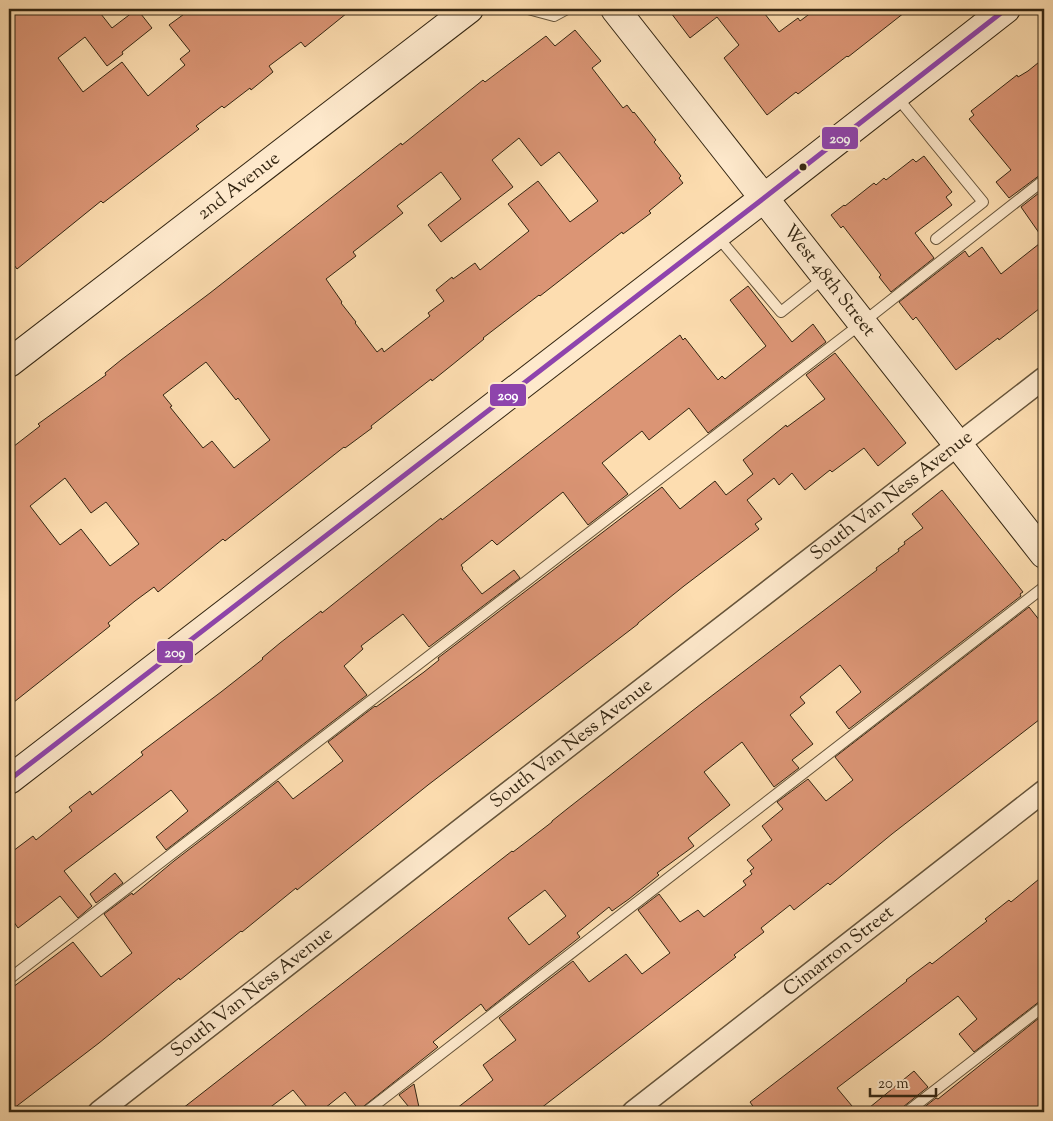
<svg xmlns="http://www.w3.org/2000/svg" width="1053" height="1121" viewBox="0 0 1053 1121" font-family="'Sorts Mill Goudy',serif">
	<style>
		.building { fill: #db9575; stroke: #342612; fill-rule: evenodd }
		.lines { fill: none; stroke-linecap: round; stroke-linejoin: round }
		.lane-casing { stroke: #66543a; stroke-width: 12 }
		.street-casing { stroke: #66543a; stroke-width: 24 }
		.secondary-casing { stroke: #342612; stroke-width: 30 }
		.lane { stroke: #fee9cc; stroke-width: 10 }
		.street { stroke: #fee9cc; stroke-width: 21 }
		.secondary { stroke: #fee9cc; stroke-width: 28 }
		.bus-1-casing { stroke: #fee9cc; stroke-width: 9 }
		.bus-1 { stroke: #8e44ad; stroke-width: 5 }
		.bus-dot { fill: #342612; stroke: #fee9cc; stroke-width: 2 }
		.labels { text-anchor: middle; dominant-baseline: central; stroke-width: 4; stroke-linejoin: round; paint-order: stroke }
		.street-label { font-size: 19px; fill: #342612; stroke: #fee9cc }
		.line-badge { stroke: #fee9cc; stroke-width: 2 }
		.badge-label { font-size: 14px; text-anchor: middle; font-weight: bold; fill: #fff }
	</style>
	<rect width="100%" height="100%" fill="#fdddb0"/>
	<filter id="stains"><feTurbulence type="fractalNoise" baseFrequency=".004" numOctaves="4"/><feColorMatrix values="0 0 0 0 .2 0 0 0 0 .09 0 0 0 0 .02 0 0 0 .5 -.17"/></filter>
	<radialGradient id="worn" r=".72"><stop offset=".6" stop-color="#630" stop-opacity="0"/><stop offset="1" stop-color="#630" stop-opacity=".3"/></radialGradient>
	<g class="building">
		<path d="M19,9H97L112,28L137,9L152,28L122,52L123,54L107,66L85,37L58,58L83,92L122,62L148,96L185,65L180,59L190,51L169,25L191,9H352L305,47L301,42L269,66L273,72L251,90L250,88L224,108L222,106L196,126L199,129L103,203L101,201L17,269L9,258V16Z"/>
		<path d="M668,9H761L779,32L798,18L800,21L816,9H909L848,57L847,56L798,94L796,92L767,115L724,58L739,45L717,17L690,38Z"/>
		<path d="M575,30L601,61L592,68L623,108L627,105L633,113L634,112L656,140L654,142L681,176L679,178L683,183L649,211L651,213L623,234L622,232L540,296L539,295L483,338L484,339L452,365L432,381L431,379L371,426L372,428L345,448L344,447L225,541L223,539L158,592L154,587L135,601L108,623L110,626L9,706V450L40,426L38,424L106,375L105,373L121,360L210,293L401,143L402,145L483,80L485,82L546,36L555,46ZM519,138L541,166L559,152L598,201L570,222L538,181L508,204L529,231L480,270L475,263L453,279L452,277L436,290L444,301L428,313L430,316L384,352L382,348L377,352L355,323L356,322L341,303L342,302L326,279L356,256L353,252L403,213L397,206L441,172L461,199L428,225L441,242L513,187L492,160ZM206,362L236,400L238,398L270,440L234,468L212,441L203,448L170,407L172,406L163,395ZM65,478L91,513L106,502L139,544L110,566L81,529L60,545L30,506Z"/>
		<path d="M1044,58V173L1040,175L1009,198L996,182L1011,170L969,119L974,115L971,111L1017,75L1018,77L1028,71Z"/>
		<path d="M924,156L952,192L946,197L952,205L915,233L934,258L891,292L879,277L881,275L843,226L841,228L831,215L844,205L845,206L874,183L876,185L884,178L886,180L913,159L916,162Z"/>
		<path d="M1044,189V305L999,340L998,338L956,370L916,317L913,320L899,302L965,251L969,257L982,247L1001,274L1044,240L1021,207Z"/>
		<path d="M748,286L792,342L813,324L826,342L708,433L689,408L649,440L642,431L602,463L628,494L588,525L563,492L497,545L492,540L461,565L463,568L462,569L482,594L514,570L520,578L429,647L403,614L361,646L363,649L344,666L367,695L166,850L156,837L188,811L171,790L64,871L92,906L78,918L60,896L18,928L9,915V854L33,836L36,840L72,811L69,807L90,791L92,795L143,755L141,752L221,692L263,659L262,658L280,643L321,611L322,613L441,518L442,520L680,335L683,340L685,338L718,380L722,376L725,379L766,346L730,300Z"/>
		<path d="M835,353L906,443L878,466L864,448L832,472L830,470L805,490L792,473L779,485L774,478L747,500L762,519L755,524L759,529L684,586L638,623V624L428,785L297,890L296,888L242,932L241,931L180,980L179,978L99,1043L9,1112V990L73,942L101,977L132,953L104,914L132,893L133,895L174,861L278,781L293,799L343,761L328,742L375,706L376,707L424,672L439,660L438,658L662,487L680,509L715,481L726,495L753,474L743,460L786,425L787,427L825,399L806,375Z"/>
		<path d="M942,490L1023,592L1020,594L1021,596L849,729L836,712L861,692L840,665L800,697L805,703L790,715L813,744L792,760L799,768L774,787L742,742L704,772L730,805L688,838L694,846L657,873L659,875L629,899L612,911L609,907L577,933L580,937L486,1011L481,1004L433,1042L438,1047L359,1110L345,1092L320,1112H311L293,1090L264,1112H178L512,851L513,852L552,822V821L567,809L701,704L877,570L876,568L899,551L898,549L905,544L904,542L923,528L912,514ZM545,890L566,916L529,945L508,918Z"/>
		<path d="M1029,607L1044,626V716L892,834L830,885L828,883L794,910L790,905L761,928L764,932L734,955L736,957L536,1112H452L493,1080L483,1065L516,1040L499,1018L573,961L589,982L626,954L642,974L670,953L638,910L659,894L680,922L698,910L704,917L746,885L743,881L752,874L750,871L754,868L747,860L772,840L762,826L783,809L777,802L808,779L826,801L853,780L835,757Z"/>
		<path d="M115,873L123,883L96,903L90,894Z"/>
		<path d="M1044,875V999L1040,1001L974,1052L959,1034L977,1019L958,996L837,1088L857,1112H757L750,1102L907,981L906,980L930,962L932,964L987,921L985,919L1009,900L1011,902Z"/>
		<path d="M1044,1014V1112H918L936,1098L938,1099Z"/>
		<path d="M914,1071L928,1087L903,1107L900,1112H864Z"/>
		<path d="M414,1084L420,1112H413L399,1095Z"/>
	</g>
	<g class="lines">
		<defs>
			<g id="lane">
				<path d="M528,9L554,16L567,9"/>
				<path d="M896,96L983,202L936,239"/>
				<path d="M717,236L781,312L825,277"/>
				<path d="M9,979L862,323L1044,180"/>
				<path d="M366,1112L1044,587"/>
				<path d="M907,1112L1044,1006"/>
			</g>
			<g id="street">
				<path id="s1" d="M99,1112L469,823L1044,378"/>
				<path id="s2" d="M633,1112L1044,791"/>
			</g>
			<g id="secondary">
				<path id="s3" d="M615,9L1044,554"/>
				<path id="s4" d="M9,363L469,9"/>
				<path d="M9,780L764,198L1006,9"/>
			</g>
		</defs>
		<use href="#lane" class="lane-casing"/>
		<use href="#street" class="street-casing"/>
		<use href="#secondary" class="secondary-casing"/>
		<use href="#lane" class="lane"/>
		<use href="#street" class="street"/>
		<use href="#secondary" class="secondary"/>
		<defs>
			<path id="bus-1" d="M9,780L764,198L1006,9"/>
		</defs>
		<use href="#bus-1" class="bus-1-casing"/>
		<use href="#bus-1" class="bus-1"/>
	</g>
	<circle class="bus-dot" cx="803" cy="167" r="4.5"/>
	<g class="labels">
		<g class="street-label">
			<text stroke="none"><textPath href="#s4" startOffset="290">2nd Avenue</textPath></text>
			<text stroke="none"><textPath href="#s3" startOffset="346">West 48th Street</textPath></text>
			<text stroke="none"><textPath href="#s1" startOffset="1004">South Van Ness Avenue</textPath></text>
			<text stroke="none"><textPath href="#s1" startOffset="599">South Van Ness Avenue</textPath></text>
			<text stroke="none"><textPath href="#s2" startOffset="261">Cimarron Street</textPath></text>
			<text stroke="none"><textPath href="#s1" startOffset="194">South Van Ness Avenue</textPath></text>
		</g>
	</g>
	<g class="line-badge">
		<rect x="821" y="126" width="38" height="24" rx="5" fill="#8e44ad"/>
		<rect x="489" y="383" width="38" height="24" rx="5" fill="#8e44ad"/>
		<rect x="156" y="640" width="38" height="24" rx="5" fill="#8e44ad"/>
	</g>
	<g class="badge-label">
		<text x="840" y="143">209</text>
		<text x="508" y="400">209</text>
		<text x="175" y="657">209</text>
	</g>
	<rect width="1053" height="1121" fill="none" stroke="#fdddb0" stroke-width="30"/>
	<rect x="10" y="10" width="1033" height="1101" fill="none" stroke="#342612" stroke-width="2.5"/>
	<rect x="15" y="15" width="1023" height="1091" fill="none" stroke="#342612"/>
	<path d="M870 1088v8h66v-8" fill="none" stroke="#342612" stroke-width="2.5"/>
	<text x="878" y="1088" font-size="15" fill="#342612" stroke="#fee9cc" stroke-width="4" paint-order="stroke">20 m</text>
	<rect width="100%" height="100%" filter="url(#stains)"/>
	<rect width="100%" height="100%" fill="url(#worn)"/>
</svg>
